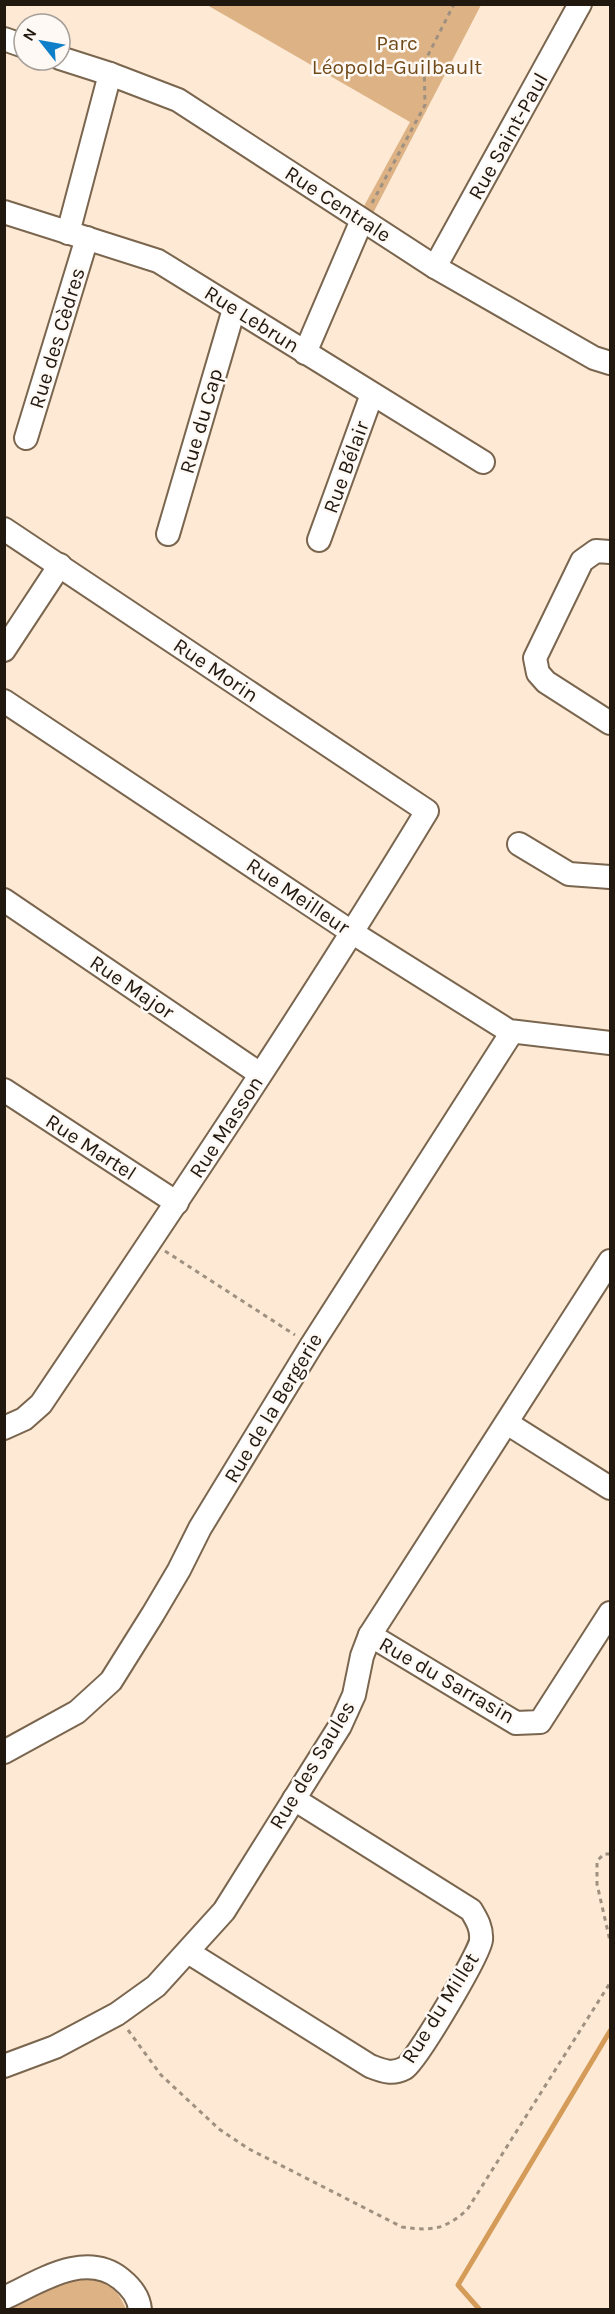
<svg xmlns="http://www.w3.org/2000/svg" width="615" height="2314" viewBox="0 0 615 2314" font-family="Karla,sans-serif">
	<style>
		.green { fill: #ddb386 }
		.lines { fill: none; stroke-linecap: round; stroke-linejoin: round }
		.stream { stroke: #d59b59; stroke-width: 5 }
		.minor-casing { stroke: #7a654e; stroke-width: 26 }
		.path { stroke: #9f9080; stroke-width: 3; stroke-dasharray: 4.5 4.5; stroke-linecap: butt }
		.minor { stroke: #fff; stroke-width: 22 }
		.labels { text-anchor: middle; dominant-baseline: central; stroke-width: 5; stroke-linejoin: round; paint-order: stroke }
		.park-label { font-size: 21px; fill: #714a19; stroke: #fef9f4 }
		.street-label { font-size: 21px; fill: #211910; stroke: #fef9f4 }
	</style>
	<rect width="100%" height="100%" fill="#fde9d4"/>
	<g class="green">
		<path d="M207,5H481L369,221L358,217L410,122Z"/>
		<path d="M75,2276C104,2279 114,2282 126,2309L9,2310Z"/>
	</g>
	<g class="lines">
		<path class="stream" d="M480,2310L458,2285L610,2031"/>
		<defs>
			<g id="minor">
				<path d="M4,39L24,46"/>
				<path d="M60,58L110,74L178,100L435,267L594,358L610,363"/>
				<path d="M4,212L158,261L483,462"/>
				<path d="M68,233L110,74"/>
				<path d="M435,267L580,4"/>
				<path d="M305,353L362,220"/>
				<path d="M26,438L87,238"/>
				<path d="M4,529L427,811C305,1012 173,1208 41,1404L24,1419L4,1428"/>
				<path d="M168,534L234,309"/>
				<path d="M319,540L372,394"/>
				<path d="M610,552L596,551L582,561L535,658L538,673L546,682L610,723"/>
				<path d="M4,650L60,565"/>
				<path d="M4,701L353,933L509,1031L610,1043"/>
				<path d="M519,844L569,874L610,877"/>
				<path d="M4,900L260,1074"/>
				<path d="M4,1090L177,1203"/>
				<path d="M507,1423L610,1488"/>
				<path d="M370,1635L516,1723L540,1722L610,1613"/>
				<path d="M4,1752L77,1712L111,1681L153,1614L179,1570L200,1528L311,1346L512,1032"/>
				<path d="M188,1952L370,2066C383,2071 392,2075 405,2068C415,2063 481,1952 481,1940C482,1928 477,1920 471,1910L294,1799"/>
				<path d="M4,2066L55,2047L117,2014L156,1986L224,1911L340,1726L354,1695L362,1656L370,1635L610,1261"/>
				<path d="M4,2298C39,2282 85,2250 121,2279C131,2287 139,2296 140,2310"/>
			</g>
		</defs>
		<use href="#minor" class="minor-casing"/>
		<g class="path">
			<path d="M372,203L425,105L424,63L454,4"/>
			<path d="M165,1251L295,1335"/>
			<path d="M610,1854H604L597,1861V1884L610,1941"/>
			<path d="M128,2030L161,2075L219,2129L249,2149L402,2227C432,2231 444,2230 467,2210L610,1983"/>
		</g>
		<use href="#minor" class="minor"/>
	</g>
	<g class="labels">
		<g class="park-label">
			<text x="397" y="43">Parc<tspan x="397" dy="24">Léopold-Guilbault</tspan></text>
		</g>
		<g class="street-label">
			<text transform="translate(508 136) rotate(-61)">Rue Saint-Paul</text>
			<text transform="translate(338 204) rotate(33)">Rue Centrale</text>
			<text transform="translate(252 319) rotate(32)">Rue Lebrun</text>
			<text transform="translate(57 338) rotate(-73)">Rue des Cèdres</text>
			<text transform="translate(201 421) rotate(-74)">Rue du Cap</text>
			<text transform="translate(346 467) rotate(-70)">Rue Bélair</text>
			<text transform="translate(216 670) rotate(34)">Rue Morin</text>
			<text transform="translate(298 896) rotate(34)">Rue Meilleur</text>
			<text transform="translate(132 987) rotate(34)">Rue Major</text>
			<text transform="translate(226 1127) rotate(-57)">Rue Masson</text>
			<text transform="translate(91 1147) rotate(33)">Rue Martel</text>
			<text transform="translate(273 1408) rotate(-59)">Rue de la Bergerie</text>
			<text transform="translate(447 1680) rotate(30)">Rue du Sarrasin</text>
			<text transform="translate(312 1765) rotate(-59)">Rue des Saules</text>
			<text transform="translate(440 2008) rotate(-58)">Rue du Millet</text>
		</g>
	</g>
	<rect width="615" height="2314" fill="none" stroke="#211910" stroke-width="12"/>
	<g transform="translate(42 42) rotate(301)"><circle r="28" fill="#fef9f4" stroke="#a69f99" stroke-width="1.5"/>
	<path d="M0-4.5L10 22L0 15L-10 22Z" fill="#0e7fc8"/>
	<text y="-9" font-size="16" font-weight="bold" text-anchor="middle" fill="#211910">N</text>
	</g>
</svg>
